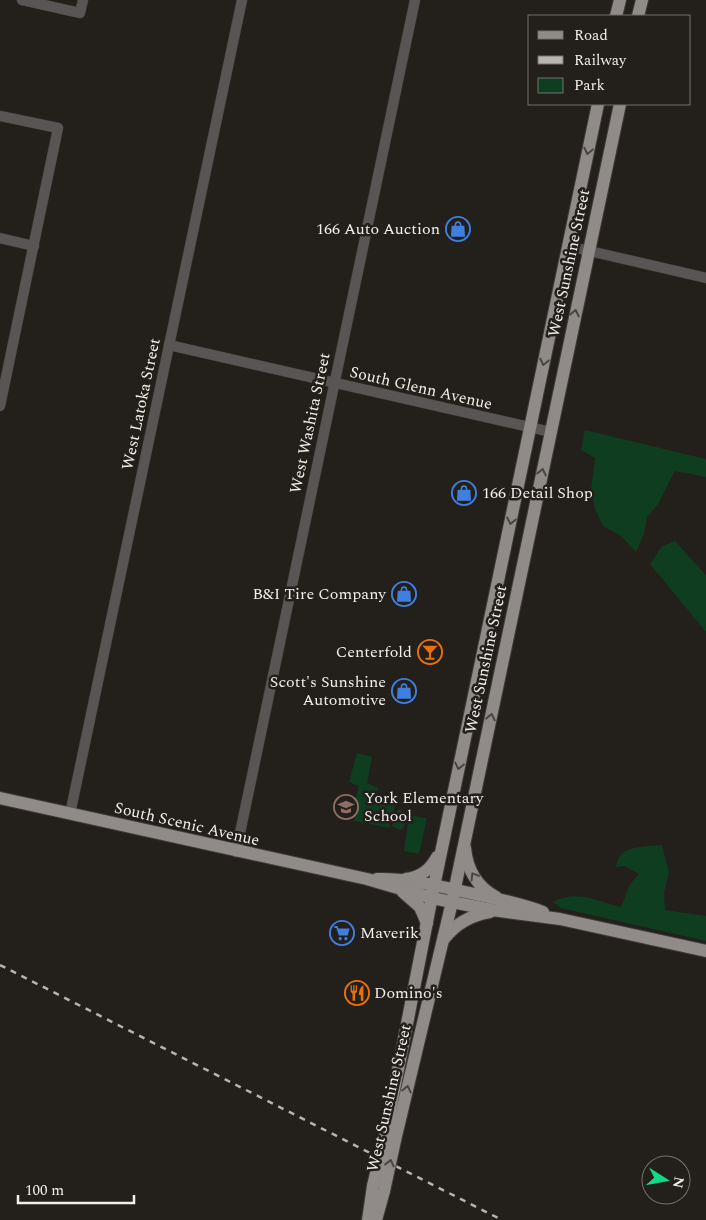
<svg xmlns="http://www.w3.org/2000/svg" width="706" height="1220" viewBox="0 0 706 1220" font-family="Spectral,serif">
	<style>
		.green { fill: #0f3d20 }
		.lines { fill: none; stroke-linecap: round; stroke-linejoin: round }
		.minor-casing { stroke: #403c38; stroke-width: 11 }
		.major-casing { stroke: #403c38; stroke-width: 14 }
		.minor { stroke: #585554; stroke-width: 10 }
		.major { stroke: #908a88; stroke-width: 12 }
		.rail { stroke: #b7b4b1; stroke-width: 2.5; stroke-dasharray: 6 6; stroke-linecap: butt }
		.major-bridge-casing { stroke: #403c38; stroke-width: 14; stroke-linecap: butt }
		.major-bridge { stroke: #908a88; stroke-width: 12 }
		.oneway { stroke: #494441 }
		.labels { text-anchor: middle; dominant-baseline: central; stroke-width: 5; stroke-linejoin: round; paint-order: stroke }
		.poi-label { font-size: 16px; fill: #f1eeec; stroke: #231f1b; text-anchor: end }
		.street-label { font-size: 16px; fill: #f1eeec; stroke: #231f1b }
	</style>
	<rect width="100%" height="100%" fill="#231f1b"/>
	<g class="green">
		<path d="M585,430L706,459V477L675,471L658,504L647,517L644,534L636,552L621,536L603,526L595,509L591,490L595,458L581,450Z"/>
		<path d="M675,541L706,575V632L650,564L662,546Z"/>
		<path d="M357,753L372,757L367,783L378,788L376,799L378,802L395,805L389,828L354,821L356,812L353,810L359,786L349,782Z"/>
		<path d="M398,809L406,813L404,828L400,830L392,826Z"/>
		<path d="M409,815L427,818L419,854L404,851Z"/>
		<path d="M662,845L669,873L664,892L665,910L706,916V941L561,908L553,902C577,889 596,901 621,907L630,884L639,874L625,866L616,867C619,844 644,847 662,845Z"/>
	</g>
	<g class="lines">
		<defs>
			<g id="minor">
				<path d="M22,0L80,13L83,0"/>
				<path d="M0,116L58,128L0,406"/>
				<path d="M0,238L34,246"/>
				<path d="M568,246L706,278"/>
				<path d="M169,345L551,432"/>
				<path d="M70,814L242,0"/>
				<path d="M236,852L415,0"/>
			</g>
			<g id="major">
				<path d="M616,16L620,0"/>
				<path d="M638,16L642,0"/>
				<path d="M0,798L367,879L432,898L492,910L560,919L706,951"/>
				<path d="M465,848C467,869 477,887 496,897"/>
				<path d="M377,879C405,878 433,885 461,891C488,897 517,902 543,912"/>
				<path d="M406,879C421,877 430,870 437,857"/>
				<path d="M403,892L420,907L427,923"/>
				<path d="M444,939C456,923 471,915 490,912"/>
				<path d="M386,1131L434,886L598,104"/>
				<path d="M396,1136L452,902L620,104"/>
				<path d="M368,1220L373,1186"/>
				<path d="M376,1220L384,1191"/>
			</g>
		</defs>
		<use href="#minor" class="minor-casing"/>
		<use href="#major" class="major-casing"/>
		<use href="#minor" class="minor"/>
		<use href="#major" class="major"/>
		<path class="rail" d="M0,965L502,1220"/>
		<defs>
			<g id="major-bridge">
				<path d="M373,1186L386,1131"/>
				<path d="M384,1191L396,1136"/>
			</g>
		</defs>
		<use href="#major-bridge" class="major-bridge-casing"/>
		<use href="#major-bridge" class="major-bridge"/>
	</g>
	<defs><path id="oneway-chevron" d="M-2-3.5L2.5 0L-2 3.5" fill="none" stroke-width="1.6" stroke-linecap="round" stroke-linejoin="round" transform="scale(1.25)"/></defs>
	<g class="oneway">
		<use href="#oneway-chevron" transform="translate(588 151) rotate(102)"/>
		<use href="#oneway-chevron" transform="translate(575 313) rotate(-78)"/>
		<use href="#oneway-chevron" transform="translate(544 362) rotate(102)"/>
		<use href="#oneway-chevron" transform="translate(542 472) rotate(-78)"/>
		<use href="#oneway-chevron" transform="translate(511 521) rotate(102)"/>
		<use href="#oneway-chevron" transform="translate(491 717) rotate(-78)"/>
		<use href="#oneway-chevron" transform="translate(459 766) rotate(102)"/>
		<use href="#oneway-chevron" transform="translate(474 876) rotate(-121)"/>
		<use href="#oneway-chevron" transform="translate(407 1089) rotate(-77)"/>
		<use href="#oneway-chevron" transform="translate(390 1163) rotate(-78)"/>
	</g>
	<defs>
		<symbol id="shop-ring" viewBox="-11 -11 22 22"><circle r="9.5" fill="#231f1b" stroke="#3f7fe0" stroke-width="1.5"/><path d="M-5-2.5h2.3a2.7 3.5 0 0 1 5.4 0H5L5.5 6h-11ZM-1.5-2.5h3a1.5 2.3 0 0 0-3 0Z" fill="#3f7fe0"/></symbol>
		<symbol id="bar-ring" viewBox="-11 -11 22 22"><circle r="9.5" fill="#231f1b" stroke="#e8710a" stroke-width="1.5"/><path d="M-6-5H6L.8 .8V4.5H3.5V6h-7V4.5H-.8V.8Z" fill="#e8710a"/></symbol>
		<symbol id="school-ring" viewBox="-11 -11 22 22"><circle r="9.5" fill="#231f1b" stroke="#8d6e63" stroke-width="1.5"/><path d="M0-5L7-2L0 1L-7-2ZM-4 1L0 2.5L4 1V4Q0 6-4 4Z" fill="#8d6e63"/></symbol>
		<symbol id="supermarket-ring" viewBox="-11 -11 22 22"><circle r="9.5" fill="#231f1b" stroke="#3f7fe0" stroke-width="1.5"/><path d="M-6-5.5h2.5l.6 2H6L4.5 2H-2.5L-4.4-4H-6ZM-1.5 3.2a1.3 1.3 0 1 0 .1 0ZM3 3.2a1.3 1.3 0 1 0 .1 0Z" fill="#3f7fe0"/></symbol>
		<symbol id="restaurant-ring" viewBox="-11 -11 22 22"><circle r="9.5" fill="#231f1b" stroke="#e8710a" stroke-width="1.5"/><path d="M-5-6h1v4h1v-4h1v4h1v-4h1v5L-1.5 .5V6h-2V.5L-5-1ZM5-6V6H3V1.5H1.5Q1.5-4 5-6Z" fill="#e8710a"/></symbol>
	</defs>
	<g fill-rule="evenodd">
		<use href="#shop-ring" x="444" y="215" width="28" height="28"/>
		<use href="#shop-ring" x="450" y="479" width="28" height="28"/>
		<use href="#shop-ring" x="390" y="580" width="28" height="28"/>
		<use href="#bar-ring" x="416" y="638" width="28" height="28"/>
		<use href="#shop-ring" x="390" y="677" width="28" height="28"/>
		<use href="#school-ring" x="332" y="793" width="28" height="28"/>
		<use href="#supermarket-ring" x="328" y="919" width="28" height="28"/>
		<use href="#restaurant-ring" x="343" y="979" width="28" height="28"/>
	</g>
	<g class="labels">
		<g class="poi-label">
			<text x="440" y="229">166 Auto Auction</text>
			<text x="482" y="493" text-anchor="start">166 Detail Shop</text>
			<text x="386" y="594">B&amp;I Tire Company</text>
			<text x="412" y="652">Centerfold</text>
			<text x="386" y="682">Scott's Sunshine<tspan x="386" dy="18">Automotive</tspan></text>
			<text x="364" y="798" text-anchor="start">York Elementary<tspan x="364" dy="18">School</tspan></text>
			<text x="360" y="933" text-anchor="start">Maverik</text>
			<text x="374" y="993" text-anchor="start">Domino's</text>
		</g>
		<g class="street-label">
			<text transform="translate(569 263) rotate(-78)">West Sunshine Street</text>
			<text transform="translate(421 388) rotate(13)">South Glenn Avenue</text>
			<text transform="translate(141 404) rotate(-78)">West Latoka Street</text>
			<text transform="translate(310 423) rotate(-78)">West Washita Street</text>
			<text transform="translate(486 659) rotate(-78)">West Sunshine Street</text>
			<text transform="translate(187 824) rotate(13)">South Scenic Avenue</text>
			<text transform="translate(389 1098) rotate(-77)">West Sunshine Street</text>
		</g>
	</g>
	<rect x="528" y="15" width="162" height="90" fill="#231f1b" stroke="#75726f"/>
	<rect x="538" y="31" width="25" height="8" fill="#908a88" stroke="#75726f"/>
	<text x="574" y="40" font-size="15" fill="#f1eeec">Road</text>
	<rect x="538" y="56" width="25" height="8" fill="#b7b4b1" stroke="#75726f"/>
	<text x="574" y="65" font-size="15" fill="#f1eeec">Railway</text>
	<rect x="538" y="78" width="25" height="15" fill="#0f3d20" stroke="#75726f"/>
	<text x="574" y="90" font-size="15" fill="#f1eeec">Park</text>
	<g transform="translate(666 1180) rotate(101)"><circle r="24" fill="#231f1b" stroke="#75726f"/>
	<path d="M0-4L9 19L0 12L-9 19Z" fill="#12d98a"/>
	<text y="-8" font-size="14" font-weight="bold" text-anchor="middle" fill="#f1eeec">N</text>
	</g>
	<path d="M18 1195v8h116v-8" fill="none" stroke="#f1eeec" stroke-width="2.5"/>
	<text x="25" y="1195" font-size="15" fill="#f1eeec" stroke="#231f1b" stroke-width="4" paint-order="stroke">100 m</text>
</svg>
